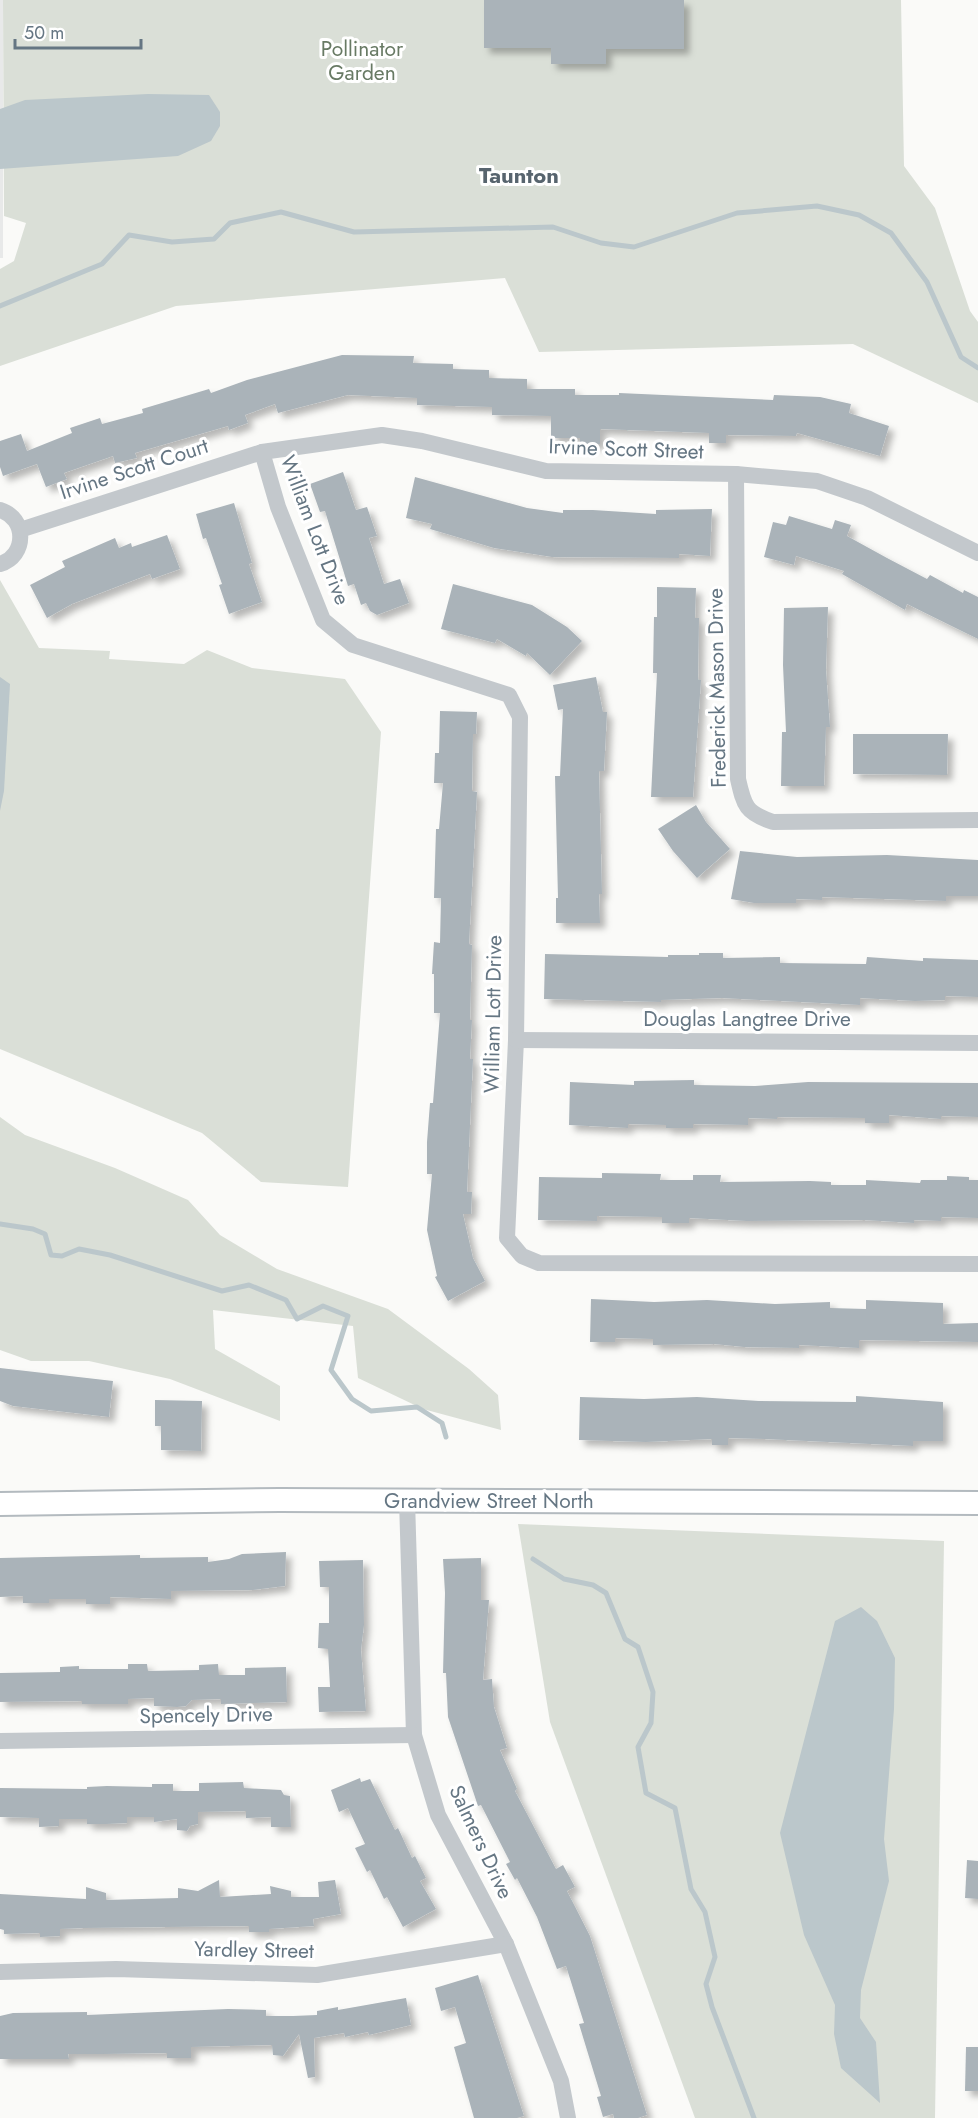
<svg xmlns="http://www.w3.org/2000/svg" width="978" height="2118" viewBox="0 0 978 2118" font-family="Jost,sans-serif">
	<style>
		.built { fill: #e8e9e9 }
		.green { fill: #dadfd7 }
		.water { fill: #bbc7cb }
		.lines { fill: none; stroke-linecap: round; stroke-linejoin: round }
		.stream { stroke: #bbc7cb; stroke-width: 5 }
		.building { fill: #aab3b9; filter: url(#shadow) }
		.secondary-casing { stroke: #b3babf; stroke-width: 26 }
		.street { stroke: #c3c8cc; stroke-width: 16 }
		.secondary { stroke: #fff; stroke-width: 22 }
		.labels { text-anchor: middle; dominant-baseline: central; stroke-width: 6; stroke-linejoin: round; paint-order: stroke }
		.park-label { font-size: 21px; fill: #687a64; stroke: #fff }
		.street-label { font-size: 21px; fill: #657683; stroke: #fff }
		.neighbourhood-label { font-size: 22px; font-weight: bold; fill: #57646e; stroke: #fff }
	</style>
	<defs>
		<filter id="shadow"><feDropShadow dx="5.5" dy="5.5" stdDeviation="3" flood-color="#0004"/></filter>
	</defs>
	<rect width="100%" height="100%" fill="#fafaf8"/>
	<rect class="built" x="0" y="0" width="3" height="258"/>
	<g class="green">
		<path d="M3,0H901L904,166L935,208L970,311L978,322V403L853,344L539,352L505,278L176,306L0,366V269L14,261L26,223L4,216Z"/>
		<path d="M0,580L39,648L110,651L109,659L184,664L207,650L252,668L345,679L381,732L348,1187L261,1182L202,1133L0,1049Z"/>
		<path d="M0,1117L25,1135L115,1168L188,1200L220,1235L277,1269L388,1309L469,1369L498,1395L501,1430L423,1409L358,1378L353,1326L213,1310L215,1349L280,1386V1421L170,1379L89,1361H31L0,1350Z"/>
		<path d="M518,1524L944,1541L935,2118H695L550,1722Z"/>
	</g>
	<g class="water">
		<path d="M148,94L209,95L220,112V126L211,141L178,156L0,169V109L25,100Z"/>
		<path d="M0,677L10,684L4,791L0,811Z"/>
		<path d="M861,1607L877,1621L895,1658L894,1709L884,1839L889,1881L861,1990L860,2018L876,2042L880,2103L841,2068L834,2034L835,2005L804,1935L780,1833L835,1621Z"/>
	</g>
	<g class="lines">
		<g class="stream">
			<path d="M0,306L102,264L129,235L172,242L214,239L230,223L281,212L354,232L553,227L601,243L634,247L737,213L817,206L859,215L891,233L927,282L961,357L978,368"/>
			<path d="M0,1224L33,1229L45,1234L51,1255L62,1256L79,1249L110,1255L222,1291L249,1285L286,1300L297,1319L323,1306L348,1316L331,1370L352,1399L371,1411L417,1407L442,1423L446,1437"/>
			<path d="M533,1559L564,1579L593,1585L606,1593L625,1639L638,1647L653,1692L651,1723L638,1747L646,1793L675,1808L691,1889L705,1912L715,1957L706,1984L712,2007L754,2118"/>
		</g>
	</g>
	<g class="building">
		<path d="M484,0H684V49H606V64H551V48H484Z"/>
		<path d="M342,355L414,356L413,363L453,364V369L489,370V378L527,379V389H575V395H619V393L773,400L774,395L820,397L851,404L849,413L889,426L880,456L797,433L796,436L726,435V443H709V433L600,429V444H580V438H551V416L492,415V407L417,405V398L348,395L278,413L275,404L245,415L248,423L229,430L228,426L135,453L137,458L115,463L113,456L64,473L67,479L46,487L37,464L3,476L0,467V441L21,434L27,451L72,433L70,428L100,418L102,424L143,413L142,409L209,389L211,393L247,380Z"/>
		<path d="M343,472L356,510L367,507L377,536L369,538L384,584L400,579L409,603L377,615L370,611L366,603L361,605L354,584L348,586L325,511L320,512L310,484Z"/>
		<path d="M415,477L527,508L563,513V510H593L656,514V510L712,509L710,556L679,554V558L552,557L494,548L430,529L432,524L406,518Z"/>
		<path d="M234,503L252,563L249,564L262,602L229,614L219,585L222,584L206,538L203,539L196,514Z"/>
		<path d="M789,516L832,529L835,520L851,525L847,536L887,558L927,579L930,575L963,593L964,590L978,597V639L907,604L905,610L842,574L844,571L796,556L794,565L764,557L773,522L786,525Z"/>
		<path d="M167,535L180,569L152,579L150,574L72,604L47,618L30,585L65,567L62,561L115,538L119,548L131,543L132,547Z"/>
		<path d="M453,584L532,605L567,627L582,641L550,675L527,653L526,656L497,639L495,643L441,629Z"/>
		<path d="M657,587L696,588L695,618H699L698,680H701L693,797H651L657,673H653L654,617H657Z"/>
		<path d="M828,607L826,670L830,727H826L824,786H781L782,732H786L783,665L784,608Z"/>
		<path d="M596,677L603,712H607L604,771H599L602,894H599L600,923H556V898H558L555,776H560L563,709L558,710L553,685Z"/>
		<path d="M440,711L477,712L476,734H473L472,791L477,792L469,944L472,945L470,1020H472L470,1059H473L467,1192H472L471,1214H463L473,1258L485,1281L448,1301L435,1277L437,1276L427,1230L432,1174H427V1142L430,1103H433L440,1013H434V974H432L434,942L440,943L441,898H434L436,829H439L443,783H434L435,753H439Z"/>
		<path d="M853,734H948L947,775L853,774Z"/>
		<path d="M696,805L706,822L730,849L697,878L673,851L658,829Z"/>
		<path d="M740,851L797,857L887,855L978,860V896H946V901L822,897V900L796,899V903H754L731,899Z"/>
		<path d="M699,953H723V958L780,957V963L866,964L867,957L923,961V958L978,960V997L945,996V1000L915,1001L860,998V1005L722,998L661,1000V1002L544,999L545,954L668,957V955H699Z"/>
		<path d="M694,1080V1085L755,1086L808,1082L978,1083V1117L941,1116V1119L889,1115V1123H865V1118L777,1117V1119L748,1118V1125L693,1124V1128H666V1125L628,1124V1128L569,1125L570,1082L634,1085V1081Z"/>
		<path d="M602,1173L661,1174L660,1180H693V1175H721L720,1182L810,1181L831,1182V1185H866V1180L920,1183L921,1180H947V1176L969,1177V1180H978V1218L941,1217V1221L914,1220V1223L864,1220L747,1221L689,1218V1223H662V1217L597,1216V1221L538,1220L539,1177L602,1178Z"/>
		<path d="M591,1299L654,1302L707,1300L775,1304L830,1302V1308L866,1309V1300L943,1303V1324L978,1323V1342L859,1340V1348L799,1345V1348L744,1347L714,1344L653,1345V1339L615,1338V1342H590Z"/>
		<path d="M0,1368L113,1381L109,1417L13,1406L0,1401Z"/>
		<path d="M856,1396L943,1402V1441H913V1446L765,1439L728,1438V1445H712V1439L646,1442L579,1440L580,1397L644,1399L697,1397L759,1401L856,1402Z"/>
		<path d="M155,1400L202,1401L201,1451L161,1450V1426H155Z"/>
		<path d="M286,1552L285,1586L253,1590L171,1591V1599L110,1597V1604H86V1599H49V1603H23V1596L0,1597V1558L140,1555V1558L208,1557V1562L229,1559L242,1554Z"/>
		<path d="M481,1558V1600H489L483,1680L492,1679L494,1707L507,1748L500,1750L517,1789L515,1791L556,1869L563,1865L575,1887L567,1891L590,1936L647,2115L638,2118H614L613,2114L603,2117L597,2097L601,2096L579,2024L584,2023L566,1966L557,1969L537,1917L517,1878L515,1880L506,1864L510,1862L481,1805L478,1806L448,1717L446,1673H443L445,1593L443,1559Z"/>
		<path d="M363,1560L364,1625L361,1650L366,1711L319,1712L318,1687H330L328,1649L318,1648L319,1623H329V1587H320L319,1561Z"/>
		<path d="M128,1664H147L148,1671L199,1670V1665L218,1664L219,1675H245V1668L286,1667L287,1702L221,1704V1699L192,1700L186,1706L177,1707L154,1706V1698L128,1699V1704H82V1701L0,1702V1673L60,1672V1667L79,1666V1669H128Z"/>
		<path d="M360,1778L361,1782L370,1779L395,1830L398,1828L412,1858L415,1856L426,1878L420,1881L436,1909L403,1927L387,1897L384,1899L370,1870L367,1872L355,1848L365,1844L348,1808L339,1812L331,1790Z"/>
		<path d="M243,1782L244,1788L281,1790L284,1795L290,1796L291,1827H271V1817L246,1818V1811L198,1812V1824L190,1826L187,1831L177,1830V1819L154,1822V1817H127V1823L106,1824H87V1819H59V1826L39,1827V1818L0,1817V1788L87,1789V1787L107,1786L152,1787V1784H173V1791H199V1783Z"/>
		<path d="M967,1860L978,1861V1899L965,1898Z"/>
		<path d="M219,1880L220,1897L271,1894L270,1886L291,1891V1897H319L318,1882L335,1880L341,1914L313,1919L314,1926L269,1929V1932H249V1926L83,1928L60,1929V1936L40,1937V1933L4,1934V1930L0,1929V1894L86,1899V1887L106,1893V1900L178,1898V1888L198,1891Z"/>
		<path d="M478,1975L524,2116L517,2118H474L454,2047L466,2043L455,2007L441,2011L435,1988Z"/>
		<path d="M406,1998L411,2025L369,2035L368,2032L345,2037L344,2033L314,2038L315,2077L308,2078L299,2034L283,2056L273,2055L272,2045L191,2047V2058H167V2053L103,2054H68L69,2059H0V2016L13,2013L87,2012V2015L228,2009L266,2010V2016H293L317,2015V2011L338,2007V2010Z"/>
		<path d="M966,2047H978V2091H965Z"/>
	</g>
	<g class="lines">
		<defs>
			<path id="secondary" d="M0,1504L280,1500L978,1503"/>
		</defs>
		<use href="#secondary" class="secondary-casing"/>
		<g class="street">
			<path d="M262,452L278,507L323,620L353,645L509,695L520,717L516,1040L507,1238L522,1256L539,1263L978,1264"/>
			<path d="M736,474L738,779C744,806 746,813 773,822L978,820"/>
			<path d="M0,510C27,518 27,556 0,564"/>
			<path d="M20,530L262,452L382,435L422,441L546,471L736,474L817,481L867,498L978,553"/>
			<path d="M516,1040L978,1043"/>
			<path d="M407,1500L414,1735L438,1815L506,1944L561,2081L568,2118"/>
			<path d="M0,1741L414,1735"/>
			<path d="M0,1972L116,1969L317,1975L506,1944"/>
		</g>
		<use href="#secondary" class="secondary"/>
	</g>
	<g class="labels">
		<g class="park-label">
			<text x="362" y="49">Pollinator<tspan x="362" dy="24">Garden</tspan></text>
		</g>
		<g class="street-label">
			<text transform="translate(626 449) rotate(2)">Irvine Scott Street</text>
			<text transform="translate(134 469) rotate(-18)">Irvine Scott Court</text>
			<text transform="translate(315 530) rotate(69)">William Lott Drive</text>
			<text transform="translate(717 688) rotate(-91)">Frederick Mason Drive</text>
			<text transform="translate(493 1014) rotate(-89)">William Lott Drive</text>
			<text x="747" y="1019">Douglas Langtree Drive</text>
			<text x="489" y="1501">Grandview Street North</text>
			<text transform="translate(206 1715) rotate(-1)">Spencely Drive</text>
			<text transform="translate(481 1842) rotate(65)">Salmers Drive</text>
			<text transform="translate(254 1950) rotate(1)">Yardley Street</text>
		</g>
		<g class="neighbourhood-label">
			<text x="519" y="175">Taunton</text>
		</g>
	</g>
	<path d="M15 39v9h126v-9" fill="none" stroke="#657683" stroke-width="3"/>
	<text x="24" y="39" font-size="18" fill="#657683" stroke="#ffffff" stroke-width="4.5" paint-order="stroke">50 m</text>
</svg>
